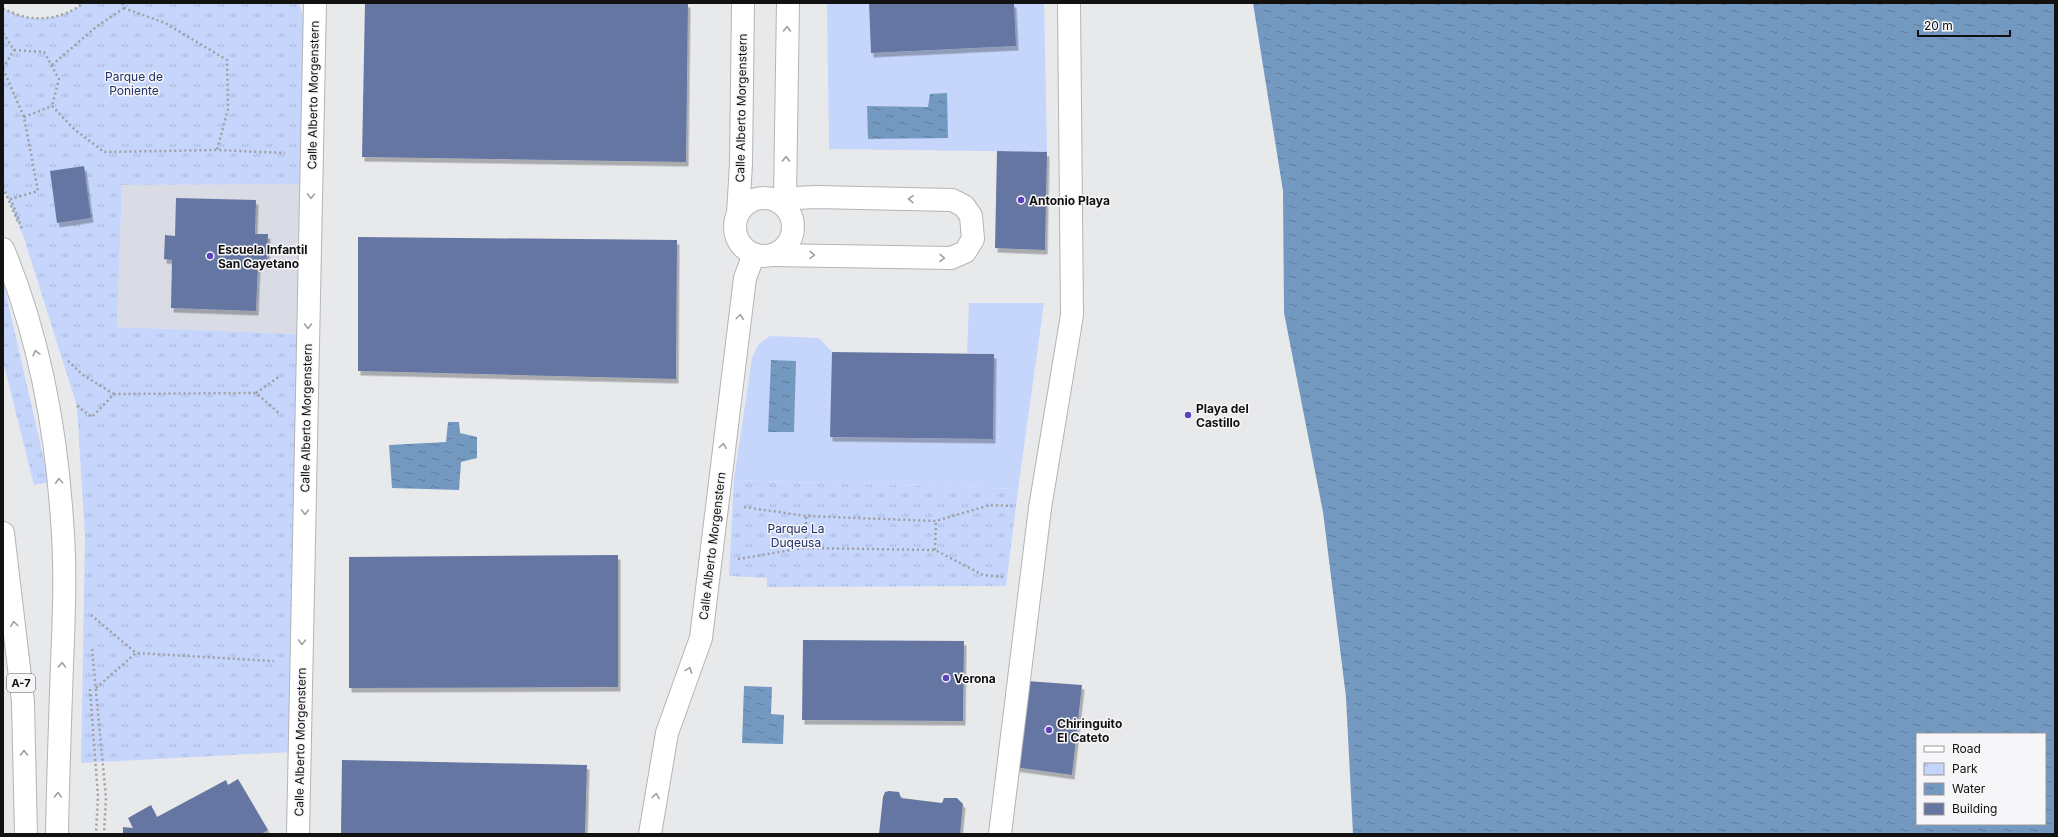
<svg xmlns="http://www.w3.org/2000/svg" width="2058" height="837" viewBox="0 0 2058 837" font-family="Inter,sans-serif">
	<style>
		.built { fill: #d9dce5 }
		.green { fill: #c6d5fc }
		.park { fill: url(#park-tufts) }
		.water { fill: url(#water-ripples); fill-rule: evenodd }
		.building { fill: #6676a3; filter: url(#shadow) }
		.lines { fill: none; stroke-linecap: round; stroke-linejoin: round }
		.pedestrian-casing { stroke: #b3b4b6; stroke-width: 24 }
		.minor-casing { stroke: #b3b4b6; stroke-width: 24 }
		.motorway-casing { stroke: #b3b4b6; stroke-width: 24 }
		.path { stroke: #9e9fa0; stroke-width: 2.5; stroke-dasharray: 2 3; stroke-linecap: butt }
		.pedestrian { stroke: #fff; stroke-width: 22 }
		.minor { stroke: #fff; stroke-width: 22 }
		.motorway { stroke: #fff; stroke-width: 22 }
		.oneway { stroke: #a0a0a0 }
		.poi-dot { fill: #5d42ba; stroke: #f6f6f8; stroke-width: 1.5 }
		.labels { text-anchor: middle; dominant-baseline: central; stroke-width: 3; stroke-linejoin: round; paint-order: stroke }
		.shield { fill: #f6f6f8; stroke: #565657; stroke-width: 1 }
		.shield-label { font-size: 11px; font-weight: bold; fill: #111112 }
		.park-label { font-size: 12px; fill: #20306a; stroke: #f6f6f8 }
		.street-label { font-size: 12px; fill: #111112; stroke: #f6f6f8 }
		.poi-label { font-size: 12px; font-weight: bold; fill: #111112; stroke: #f6f6f8; text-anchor: start }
	</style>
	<defs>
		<pattern id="park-tufts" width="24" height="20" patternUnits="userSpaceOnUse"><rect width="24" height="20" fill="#c6d5fc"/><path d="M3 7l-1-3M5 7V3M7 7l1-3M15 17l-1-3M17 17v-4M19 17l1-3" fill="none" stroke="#a9b6d7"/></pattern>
		<pattern id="water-ripples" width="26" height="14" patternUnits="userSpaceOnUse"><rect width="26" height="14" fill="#7499c1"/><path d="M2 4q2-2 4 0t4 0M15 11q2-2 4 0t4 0" fill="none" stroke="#5e7b9b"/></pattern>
		<filter id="shadow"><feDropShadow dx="2.5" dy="4.5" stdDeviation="0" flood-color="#0004"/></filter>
	</defs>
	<rect width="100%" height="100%" fill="#e8e9eb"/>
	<path class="built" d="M302,184L298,334L117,327L122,185Z"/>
	<g class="green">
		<path d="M827,3H869L871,53L1015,46L1014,3H1044L1047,152L829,149Z"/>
		<path d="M969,303H1044L1018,489L734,480L752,358L758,345L770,336L819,338L832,352L831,437L992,439L994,354L967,353Z"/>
	</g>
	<g class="park">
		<path d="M83,3H299L306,28L302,184L122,185L117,327L298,334L290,752L81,763L85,537L77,406L24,238L3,187V9C12,12 23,18 33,18C51,20 70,14 83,3Z"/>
		<path d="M3,281L49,482L34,485L3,361Z"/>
		<path d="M734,480L1018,489L1006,586L767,587V578L729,576Z"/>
	</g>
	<g class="water">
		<path d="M1253,3H2055V834H1353L1346,697L1323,512L1284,313L1283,191ZM1917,734H2045V824H1917Z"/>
		<path d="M947,93L948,138L868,139L867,106L928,107L930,94Z"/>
		<path d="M771,360L796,361L794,432H768Z"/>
		<path d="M448,422H459L460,433L477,437V458L461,462L459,490L392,488L389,445L446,442Z"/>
		<path d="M744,686L772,687L771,714L784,715L783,744L742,743Z"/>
	</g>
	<g class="building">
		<path d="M365,3H688L686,162L362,157Z"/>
		<path d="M869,3H1014L1016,46L871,53Z"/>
		<path d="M997,151L1047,152L1045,250L995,248Z"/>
		<path d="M84,166L91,218L57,223L50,171Z"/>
		<path d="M176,198L256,200L255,234H268L267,264L258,263L256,311L171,308L172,260L164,259L165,235L175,236Z"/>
		<path d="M358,237L677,240L676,379L358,371Z"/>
		<path d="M832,352L994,354L993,439L830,437Z"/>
		<path d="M618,555V687L349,688V557Z"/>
		<path d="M803,640L964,641L963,721L802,720Z"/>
		<path d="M1027,681L1082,685L1072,775L1014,767Z"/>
		<path d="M342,760L587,765L585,834H341Z"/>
		<path d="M238,779L268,830L261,834H123V827L133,828L128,818L151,805L157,817L226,780L228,785Z"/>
		<path d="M889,791L899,792L901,798L942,803L944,798H957L963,804L960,834H879L883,797L885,792Z"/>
	</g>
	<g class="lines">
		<defs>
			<path id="pedestrian" d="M1000,834L1040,508L1072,315L1069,3"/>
			<g id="minor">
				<path d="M785,198L788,3"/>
				<circle cx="764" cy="227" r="29"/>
				<path d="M773,199L816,197L952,200L964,206L971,216L973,239L965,252L951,258L773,255"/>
				<path d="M738,213L741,164L743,3"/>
				<path d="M298,834L315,3"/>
				<path d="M650,834L667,733L701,638L745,278L754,254"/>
			</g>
			<g id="motorway">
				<path d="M3,249C38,333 56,428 62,520C66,568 64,616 62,665C60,721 58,778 57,834"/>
				<path d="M3,533L23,702L26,834"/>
			</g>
		</defs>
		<use href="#pedestrian" class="pedestrian-casing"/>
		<use href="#minor" class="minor-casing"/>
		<use href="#motorway" class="motorway-casing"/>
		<g class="path">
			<path d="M122,3L124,8L165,23L227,60L228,109L217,150L285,153"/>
			<path d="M3,9C12,12 23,18 33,18C51,20 70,14 83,3"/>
			<path d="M3,33L14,50"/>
			<path d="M14,50L44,52L59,79L52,106"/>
			<path d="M52,65L96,27L124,8"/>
			<path d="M3,68L14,50"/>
			<path d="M3,69L24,117L38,191L11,199L22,229"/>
			<path d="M52,106L74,129L104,152L217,150"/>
			<path d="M24,117L52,106"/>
			<path d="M3,187L18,222"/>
			<path d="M68,361L83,375L114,394"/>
			<path d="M256,393L280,376"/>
			<path d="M77,406L92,417L114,394L256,393L280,414"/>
			<path d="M744,507L806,516L936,521L990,505L1012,506"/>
			<path d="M806,549V516"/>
			<path d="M935,550L936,521"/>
			<path d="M738,559L803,548L935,550L983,575L1004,577"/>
			<path d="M91,615L136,653"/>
			<path d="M92,649L106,798L104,834"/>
			<path d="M96,688L136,653L274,661"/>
			<path d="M90,689L98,797L96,834"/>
		</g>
		<use href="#pedestrian" class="pedestrian"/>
		<use href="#minor" class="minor"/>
		<use href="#motorway" class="motorway"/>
	</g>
	<defs><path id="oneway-chevron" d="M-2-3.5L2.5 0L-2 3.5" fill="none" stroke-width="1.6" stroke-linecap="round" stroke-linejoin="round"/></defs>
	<g class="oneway">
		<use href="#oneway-chevron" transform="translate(787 29) rotate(-89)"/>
		<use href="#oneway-chevron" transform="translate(786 159) rotate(-89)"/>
		<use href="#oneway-chevron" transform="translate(311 196) rotate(91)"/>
		<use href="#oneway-chevron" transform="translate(911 199) rotate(-179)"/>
		<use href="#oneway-chevron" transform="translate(812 255) rotate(1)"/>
		<use href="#oneway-chevron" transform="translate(942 258) rotate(1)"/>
		<use href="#oneway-chevron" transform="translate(740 317) rotate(-83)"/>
		<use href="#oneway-chevron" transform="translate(308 326) rotate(91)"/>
		<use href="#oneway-chevron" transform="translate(36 353) rotate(-104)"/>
		<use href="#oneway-chevron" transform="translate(723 446) rotate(-83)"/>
		<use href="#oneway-chevron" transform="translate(59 481) rotate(-95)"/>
		<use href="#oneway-chevron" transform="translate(305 512) rotate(91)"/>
		<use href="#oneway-chevron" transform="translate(14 624) rotate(-97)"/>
		<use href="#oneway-chevron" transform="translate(302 642) rotate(91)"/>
		<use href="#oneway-chevron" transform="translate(62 665) rotate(-88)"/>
		<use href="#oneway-chevron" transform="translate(689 670) rotate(-70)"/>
		<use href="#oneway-chevron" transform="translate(24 753) rotate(-91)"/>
		<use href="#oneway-chevron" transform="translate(58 795) rotate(-88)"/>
		<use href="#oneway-chevron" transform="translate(656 796) rotate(-81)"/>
	</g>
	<g class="poi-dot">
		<circle cx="1021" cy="200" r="4"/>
		<circle cx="210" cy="256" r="4"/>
		<circle cx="1188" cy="415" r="4"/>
		<circle cx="946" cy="678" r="4"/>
		<circle cx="1049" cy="730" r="4"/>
	</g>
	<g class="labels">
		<rect class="shield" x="7" y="674" width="28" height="18" rx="3"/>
		<g class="shield-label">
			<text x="21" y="683">A-7</text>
		</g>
		<g class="park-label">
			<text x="134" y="76">Parque de<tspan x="134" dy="14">Poniente</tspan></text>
			<text x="796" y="528">Parque La<tspan x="796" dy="14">Duqeusa</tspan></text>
		</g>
		<g class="street-label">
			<text transform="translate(313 95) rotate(-89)">Calle Alberto Morgenstern</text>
			<text transform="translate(741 108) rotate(-89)">Calle Alberto Morgenstern</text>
			<text transform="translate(306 418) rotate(-89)">Calle Alberto Morgenstern</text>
			<text transform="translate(712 546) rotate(-83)">Calle Alberto Morgenstern</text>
			<text transform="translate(300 742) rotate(-89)">Calle Alberto Morgenstern</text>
		</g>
		<g class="poi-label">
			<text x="1029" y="200">Antonio Playa</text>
			<text x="218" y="249">Escuela Infantil<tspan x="218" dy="14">San Cayetano</tspan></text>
			<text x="1196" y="408">Playa del<tspan x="1196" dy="14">Castillo</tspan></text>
			<text x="954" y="678">Verona</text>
			<text x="1057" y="723">Chiringuito<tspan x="1057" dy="14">El Cateto</tspan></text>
		</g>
	</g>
	<rect width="2058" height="837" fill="none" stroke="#111112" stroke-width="8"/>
	<rect x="1916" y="733" width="130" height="92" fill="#f6f6f8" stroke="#9a9a9c"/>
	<rect x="1924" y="746" width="20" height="6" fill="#ffffff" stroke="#9a9a9c"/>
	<text x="1952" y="753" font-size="12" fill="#111112">Road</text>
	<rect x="1924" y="763" width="20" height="12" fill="url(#park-tufts)" stroke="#9a9a9c"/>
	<text x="1952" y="773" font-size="12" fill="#111112">Park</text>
	<rect x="1924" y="783" width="20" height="12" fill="url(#water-ripples)" stroke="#9a9a9c"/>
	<text x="1952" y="793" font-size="12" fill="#111112">Water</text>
	<rect x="1924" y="803" width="20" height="12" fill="#6676a3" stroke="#9a9a9c"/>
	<text x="1952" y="813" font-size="12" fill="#111112">Building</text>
	<path d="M1918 30v6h92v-6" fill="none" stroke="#111112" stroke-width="2"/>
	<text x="1924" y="30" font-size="12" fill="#111112" stroke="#f6f6f8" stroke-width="3" paint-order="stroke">20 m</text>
</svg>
